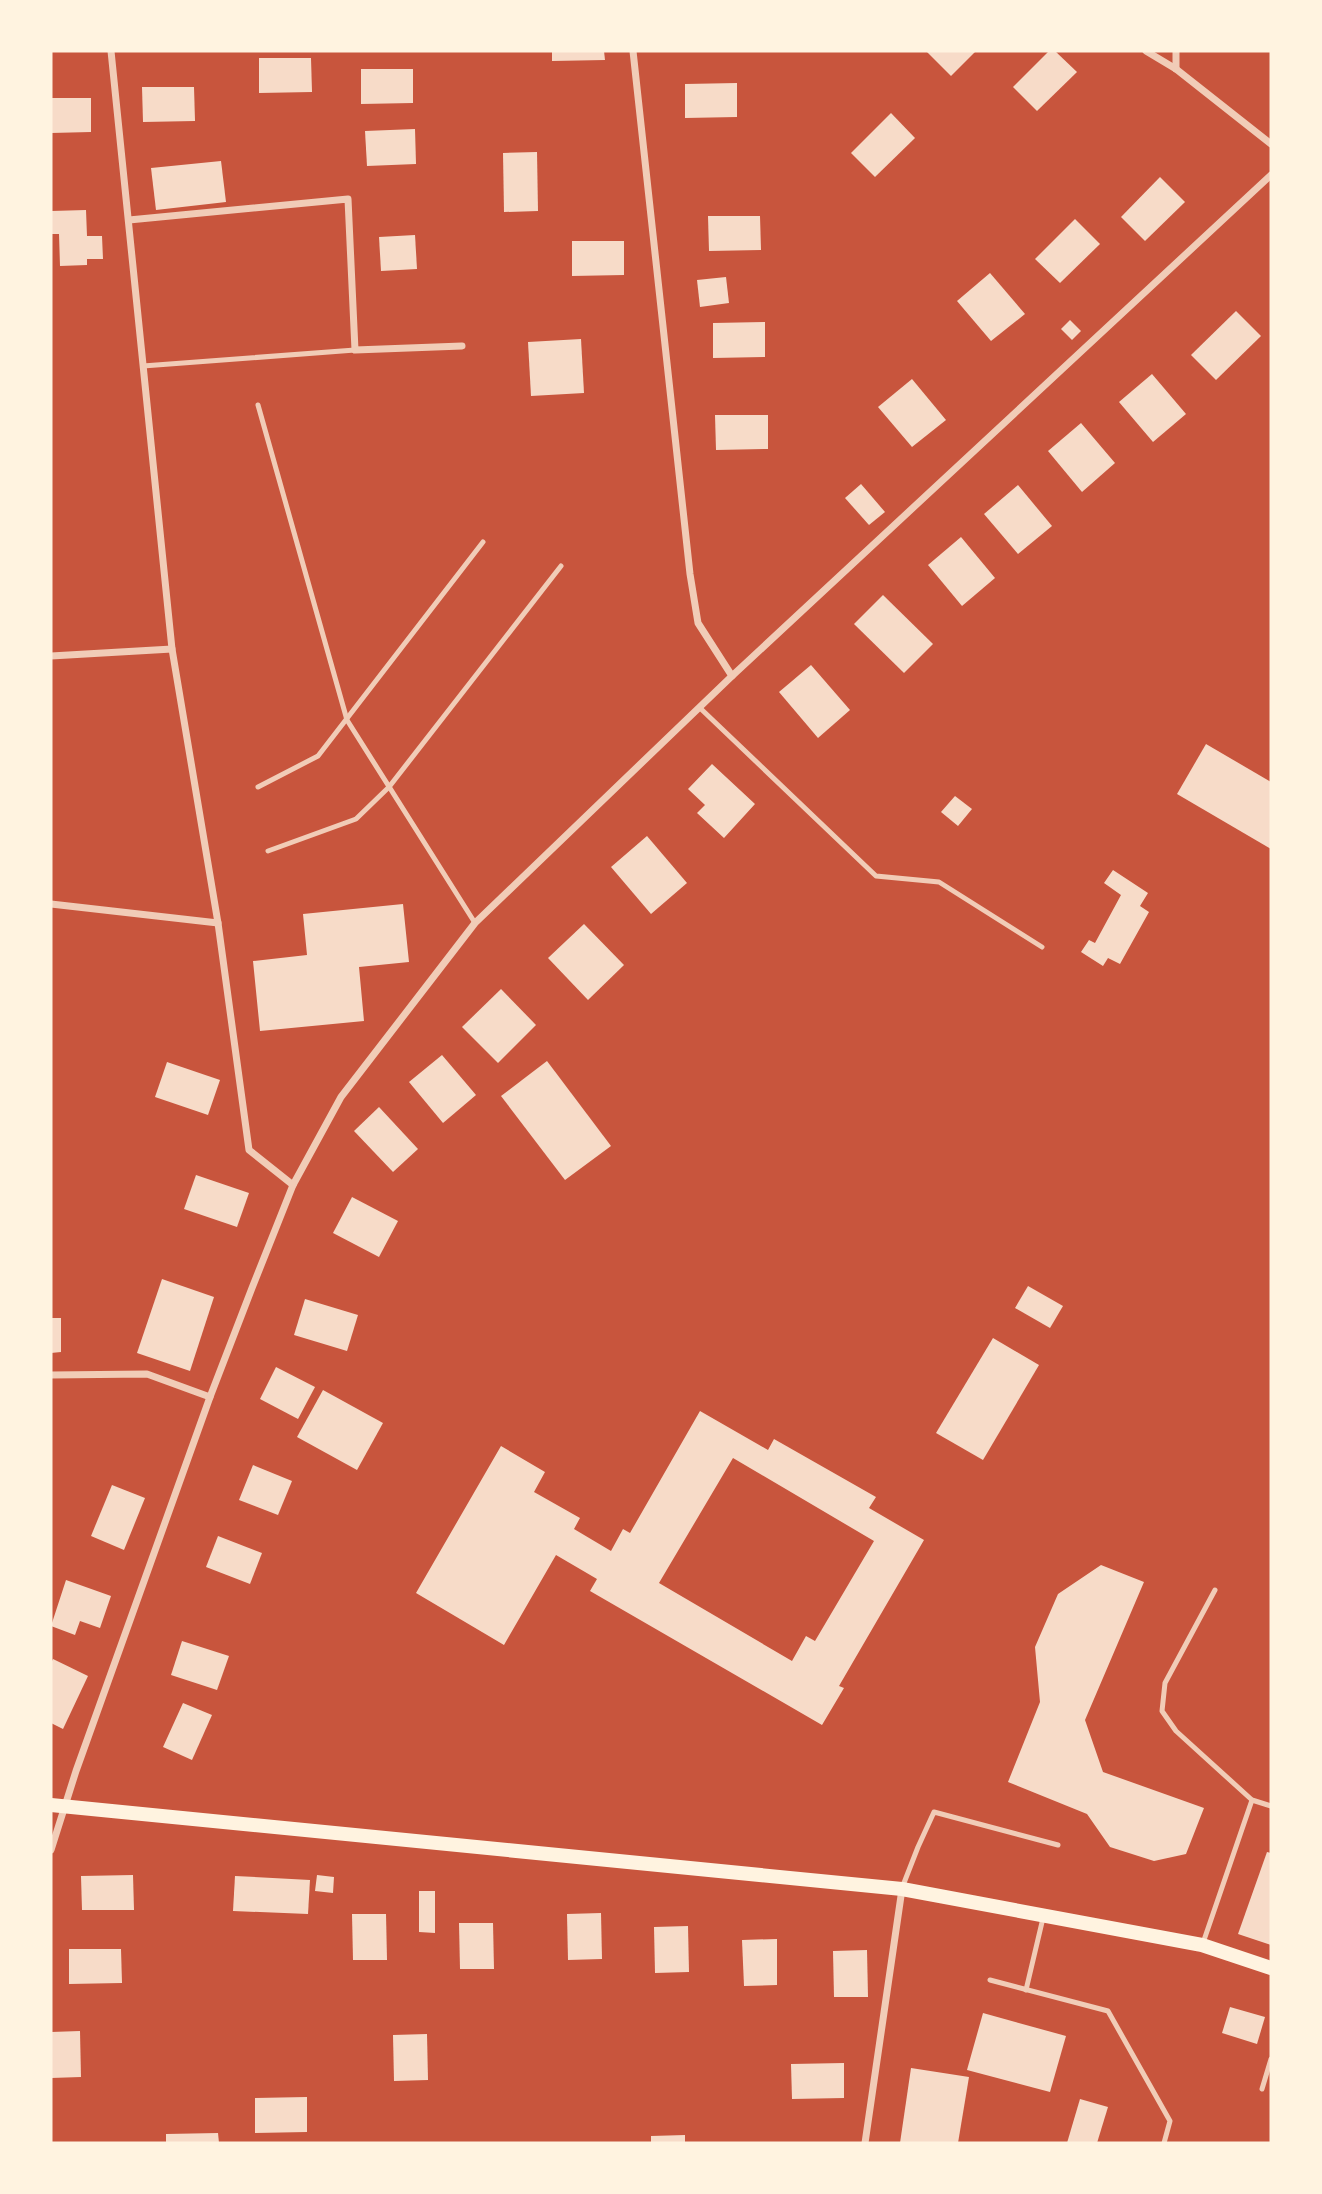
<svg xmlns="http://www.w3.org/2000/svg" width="1322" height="2194" viewBox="0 0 1322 2194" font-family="'Roboto Condensed',sans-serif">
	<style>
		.building { fill: #f7dbc8; fill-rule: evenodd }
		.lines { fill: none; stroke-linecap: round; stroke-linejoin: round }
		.service { stroke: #f1ccb7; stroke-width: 5 }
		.minor { stroke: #f1ccb7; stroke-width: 7 }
		.secondary { stroke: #fff3e0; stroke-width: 14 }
	</style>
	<rect width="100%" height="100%" fill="#c8553d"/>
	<g class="building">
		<path d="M552,51H604L605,60L552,61Z"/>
		<path d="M926,51H976L951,76Z"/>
		<path d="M1049,51H1055L1077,72L1037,111L1013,87Z"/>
		<path d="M259,58H311L312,92L259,93Z"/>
		<path d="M361,69H413V103L361,104Z"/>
		<path d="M737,83V117L685,118V84Z"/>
		<path d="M142,87H194L195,121L143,122Z"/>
		<path d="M51,98H91V132L51,133Z"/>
		<path d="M891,113L915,138L875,177L851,153Z"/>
		<path d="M415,129L416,164L367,166L365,131Z"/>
		<path d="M537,152L538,211L504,212L503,153Z"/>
		<path d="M221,161L226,202L156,210L151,168Z"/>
		<path d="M1160,177L1185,202L1145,241L1121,217Z"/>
		<path d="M86,210L87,236H102L103,259H87V265L60,266L59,234H51V211Z"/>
		<path d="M708,216H760L761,250L709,251Z"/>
		<path d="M1075,219L1100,244L1060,283L1035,259Z"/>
		<path d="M415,235L417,269L381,271L379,237Z"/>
		<path d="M572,241H624V275L572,276Z"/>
		<path d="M990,273L1025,314L991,341L957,301Z"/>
		<path d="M726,277L729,303L700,307L697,280Z"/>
		<path d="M1236,311L1261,336L1216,380L1191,355Z"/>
		<path d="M1070,320L1081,331L1072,340L1061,329Z"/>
		<path d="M765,322V357L713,358V323Z"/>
		<path d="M581,339L584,393L531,396L528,342Z"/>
		<path d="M1152,374L1186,414L1153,442L1119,402Z"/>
		<path d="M912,379L946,420L912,447L878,407Z"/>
		<path d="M715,415H768V449L716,450Z"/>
		<path d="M1081,423L1115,463L1082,492L1048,451Z"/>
		<path d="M861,484L885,512L869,525L845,498Z"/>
		<path d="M1018,485L1052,526L1018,554L984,514Z"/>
		<path d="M961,537L995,578L962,606L928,565Z"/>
		<path d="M883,595L933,644L904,673L854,624Z"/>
		<path d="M811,665L850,710L818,738L779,692Z"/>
		<path d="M1206,744L1271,782V849L1177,794Z"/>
		<path d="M712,764L755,804L724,838L697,813L705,805L688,789Z"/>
		<path d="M955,796L972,809L958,826L941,812Z"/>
		<path d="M647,836L687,883L651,914L611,867Z"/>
		<path d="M1113,870L1148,893L1140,906L1149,912L1120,964L1108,958L1103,966L1081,952L1089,940L1095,943L1121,895L1104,883Z"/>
		<path d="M403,904L409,962L359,967L364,1021L260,1031L253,961L307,955L303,914Z"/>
		<path d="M584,924L624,965L588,1000L548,958Z"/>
		<path d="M501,989L536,1025L498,1063L462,1027Z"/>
		<path d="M442,1055L476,1095L443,1123L409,1082Z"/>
		<path d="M547,1061L611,1146L565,1180L501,1096Z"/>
		<path d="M167,1062L220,1080L208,1115L155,1097Z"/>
		<path d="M379,1107L418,1149L393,1172L354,1131Z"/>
		<path d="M196,1175L249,1193L237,1227L184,1209Z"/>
		<path d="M352,1197L398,1221L379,1257L333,1233Z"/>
		<path d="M162,1279L214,1297L190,1371L137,1353Z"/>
		<path d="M1028,1286L1063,1306L1050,1328L1015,1308Z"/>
		<path d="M305,1299L358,1315L347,1351L294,1335Z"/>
		<path d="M51,1318H61V1352L51,1353Z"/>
		<path d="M993,1338L1039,1365L983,1460L936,1433Z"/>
		<path d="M276,1367L315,1387L298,1419L260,1399Z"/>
		<path d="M323,1390L383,1423L357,1470L297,1437Z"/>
		<path d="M700,1411L768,1450L774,1439L876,1497L869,1508L924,1540L839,1686L844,1688L822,1725L590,1591L597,1579L556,1555L504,1645L416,1593L501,1446L545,1472L534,1492L580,1518L574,1529L611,1551L623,1529L630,1533ZM733,1458L874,1541L815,1641L806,1636L792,1661L659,1583Z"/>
		<path d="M253,1465L292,1481L278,1515L239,1500Z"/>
		<path d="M112,1485L145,1498L124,1550L91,1536Z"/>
		<path d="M218,1536L262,1553L250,1584L206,1567Z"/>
		<path d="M1101,1565L1144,1582L1085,1720L1103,1772L1204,1808L1186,1854L1154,1861L1110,1847L1087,1814L1008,1782L1040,1702L1035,1647L1058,1594Z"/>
		<path d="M66,1580L111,1596L100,1628L80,1621L75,1635L51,1626Z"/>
		<path d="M182,1641L229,1656L217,1690L171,1675Z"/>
		<path d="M53,1659L88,1676L63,1729L51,1723V1663Z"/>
		<path d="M183,1703L212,1715L192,1760L163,1747Z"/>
		<path d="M1267,1852L1271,1853V1945L1238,1934Z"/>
		<path d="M133,1875L134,1910H82L81,1876Z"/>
		<path d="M317,1875L334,1877L333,1893L315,1891Z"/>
		<path d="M235,1876L310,1880L308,1914L233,1911Z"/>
		<path d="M419,1891H435V1933L419,1932Z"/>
		<path d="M601,1913L602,1959L568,1960L567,1914Z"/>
		<path d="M352,1914H386L387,1960H353Z"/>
		<path d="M459,1923H493L494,1969H460Z"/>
		<path d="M688,1926L689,1972L655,1973L654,1927Z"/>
		<path d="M777,1939V1985L744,1986L742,1940Z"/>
		<path d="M69,1949H121L122,1983L69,1984Z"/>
		<path d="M867,1950L868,1997H834L833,1951Z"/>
		<path d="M1230,2007L1265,2017L1257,2044L1222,2033Z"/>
		<path d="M983,2013L1066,2036L1050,2092L967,2070Z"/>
		<path d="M80,2031L81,2077L51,2078V2032Z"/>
		<path d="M427,2034L428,2080L394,2081L393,2035Z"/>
		<path d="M844,2063V2098L792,2099L791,2064Z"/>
		<path d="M911,2068L969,2077L958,2143H900Z"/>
		<path d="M307,2097V2132L255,2133V2098Z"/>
		<path d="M1080,2099L1108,2107L1097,2143H1067Z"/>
		<path d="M218,2133L219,2143H166V2134Z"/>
		<path d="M685,2135V2143H651V2136Z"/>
	</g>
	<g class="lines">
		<g class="service">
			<path d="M143,366L355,350"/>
			<path d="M258,405L347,720L475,923"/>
			<path d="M700,708L876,876L939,882L1042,947"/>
			<path d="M258,787L318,756L483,542"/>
			<path d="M268,851L356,819L389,787L561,566"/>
			<path d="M1215,1590L1165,1683L1162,1711L1176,1731L1252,1800L1271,1806"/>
			<path d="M902,1888L918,1847L934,1812L1058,1845"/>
			<path d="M1203,1943L1252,1800"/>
			<path d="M990,1980L1108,2011L1170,2121L1164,2143"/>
			<path d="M1026,1990L1043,1918"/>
			<path d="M1262,2089L1271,2059"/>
		</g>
		<g class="minor">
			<path d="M111,51L172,649L218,923L249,1150L293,1185"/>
			<path d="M633,51L690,574L698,623L732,676"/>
			<path d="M1146,51L1176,69L1271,144"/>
			<path d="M1176,51V69"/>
			<path d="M129,220L348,199L355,350L462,346"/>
			<path d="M51,656L172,649"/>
			<path d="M51,904L218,923"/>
			<path d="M51,1375L147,1374L210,1397"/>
			<path d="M51,1850L76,1771L210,1397L252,1288L293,1185L341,1097L475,923L732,676L1271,175"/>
			<path d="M865,2143L902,1889"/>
		</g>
		<path class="secondary" d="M51,1805L902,1889L1202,1945L1271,1968"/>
	</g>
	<rect width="1322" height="2194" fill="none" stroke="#fff3e0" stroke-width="105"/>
</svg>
